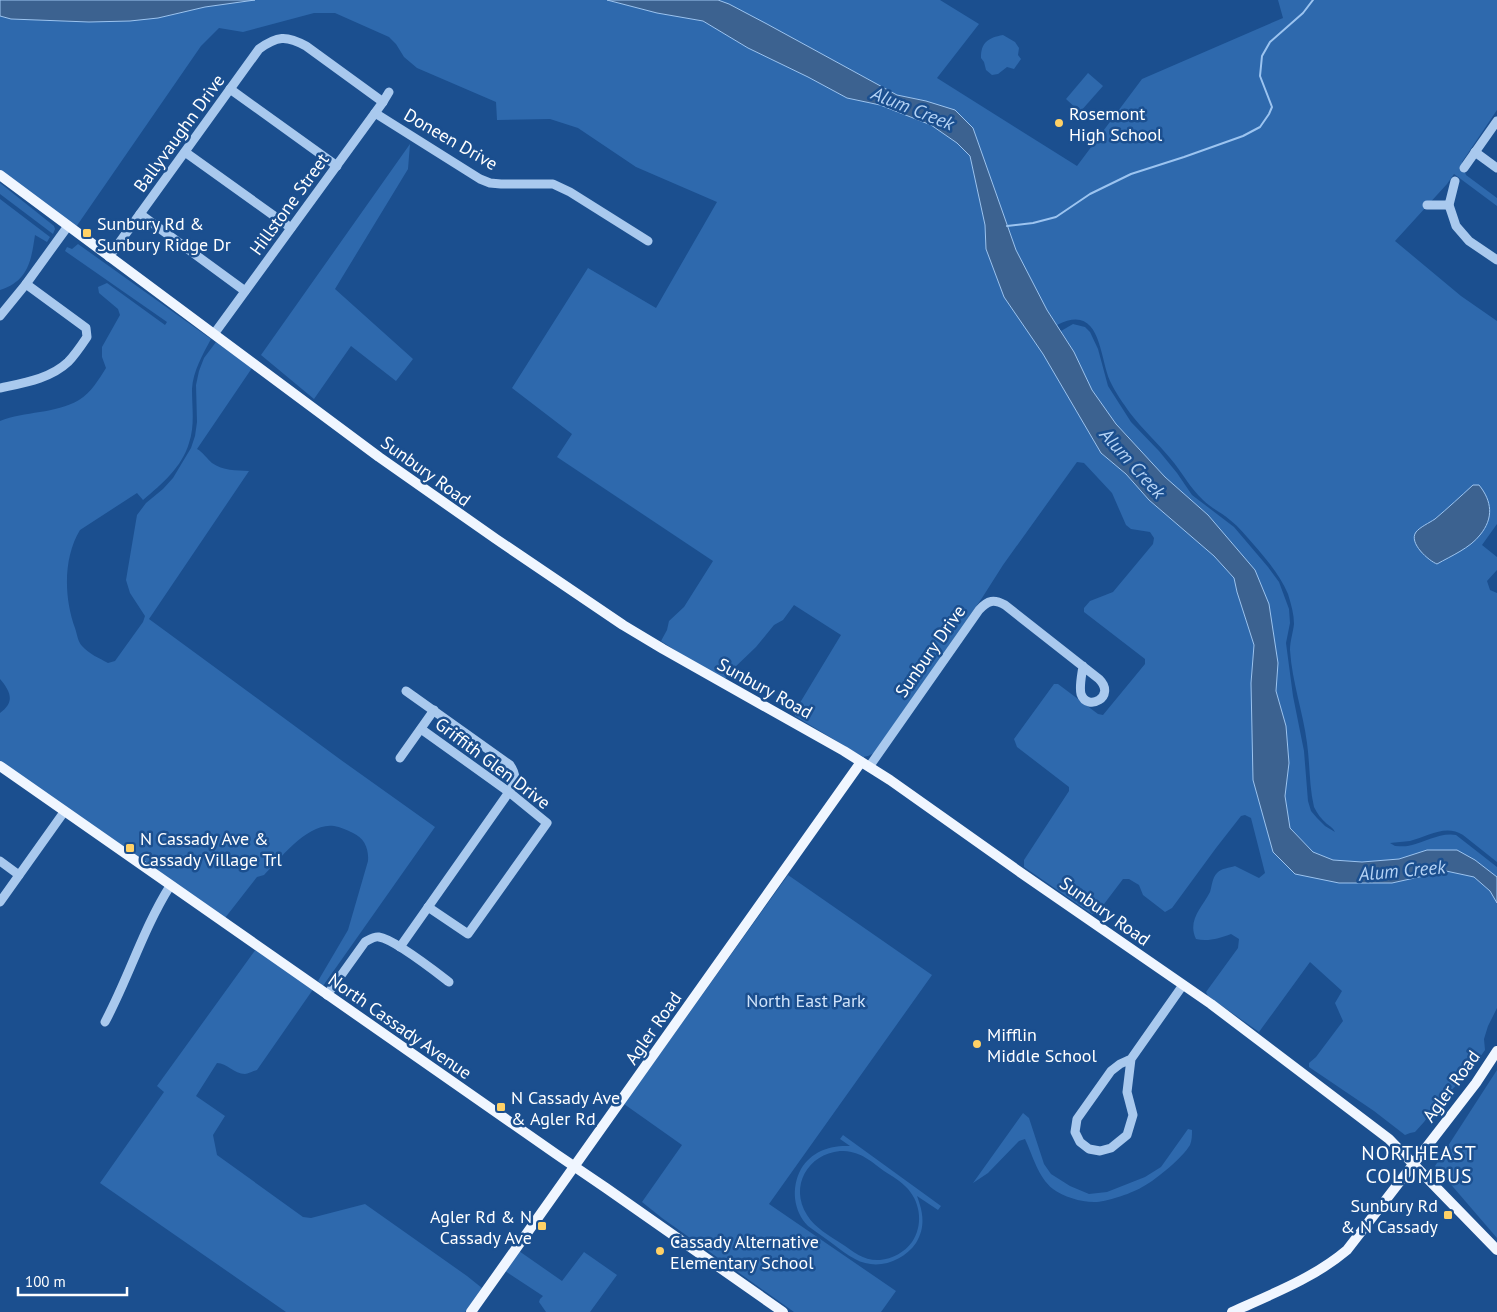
<svg xmlns="http://www.w3.org/2000/svg" width="1497" height="1312" viewBox="0 0 1497 1312" font-family="'PT Sans',sans-serif">
	<style>
		.green { fill: #2e69ad; fill-rule: evenodd }
		.water { fill: #3c6290; stroke: #9cc4f0 }
		.lines { fill: none; stroke-linecap: round; stroke-linejoin: round }
		.stream { stroke: #9cc4f0; stroke-width: 2 }
		.minor { stroke: #a9c9ee; stroke-width: 9 }
		.major { stroke: #f0f6ff; stroke-width: 10 }
		.poi-dot { fill: #ffd166; stroke: #1b4f8f; stroke-width: 2 }
		.labels { text-anchor: middle; dominant-baseline: central; stroke-width: 5; stroke-linejoin: round; paint-order: stroke }
		.poi-label { font-size: 18px; fill: #fff; stroke: #1b4f8f; text-anchor: start }
		.street-label { font-size: 18px; fill: #fff; stroke: #1b4f8f }
		.park-label { font-size: 18px; fill: #cfe3fa; stroke: #1b4f8f }
		.water-label { font-size: 19px; font-style: italic; fill: #b5d3f5; stroke: #1b4f8f }
		.quarter-label { font-size: 20px; letter-spacing: 1px; fill: #fff; stroke: #1b4f8f }
	</style>
	<rect width="100%" height="100%" fill="#1b4f8f"/>
	<g class="green">
		<path d="M255,0H607L657,13L703,21L748,48L808,77L847,98L880,105L931,125L957,143L970,156L985,225L986,249L1004,297L1043,354L1101,453L1126,474L1149,500L1214,556L1234,578L1237,592L1254,645L1251,683L1253,780L1273,852L1392,883L1446,871L1474,877L1490,891L1497,903V1008L1488,1026L1484,1039L1485,1050L1469,1073L1436,1105L1424,1122L1415,1132L1410,1133L1405,1135L1374,1111L1309,1067V1063L1316,1057L1343,1021L1335,1003L1342,991L1310,962L1259,1032L1208,996L1206,992L1238,948L1239,939L1231,934C1220,938 1208,942 1196,939C1187,920 1202,908 1210,892C1212,886 1212,878 1217,873C1222,868 1229,868 1235,866L1259,878L1265,873L1251,818L1245,815L1241,816L1216,848L1172,908L1165,912L1143,895L1139,885L1129,879H1123L1098,912L1092,914L1024,867V860L1069,791V787L1017,747L1014,739L1054,684H1058L1098,714L1103,715L1145,664V659L1084,612V608L1090,601L1113,592L1153,544L1154,538L1150,532L1131,529L1126,525L1112,493L1084,463L1077,462L1003,565L982,598L874,753L868,756L863,757L795,716V711L841,635L794,605L783,620L774,625L756,647L732,670L725,679L693,662L661,641L667,630L669,621L684,607L713,561L557,457L572,434L512,388L588,268L656,308L717,202L636,167L578,128L550,119L497,120L496,102L417,68L404,57L396,44L389,37L335,13H314L243,32L219,28L201,46L76,227L0,170V16L11,19L89,22L158,18L205,7Z"/>
		<path d="M718,0H940L979,24L937,78L1077,166L1142,79L1283,18L1278,0H1497V110L1462,162L1466,175L1497,198V206L1454,174L1447,184L1395,241L1461,296L1497,321V524L1482,545L1497,557V570L1487,581L1490,590L1497,593V862L1463,835C1446,824 1428,836 1410,841C1404,842 1396,842 1390,843L1395,846C1401,846 1406,847 1412,845C1425,842 1441,832 1456,835L1497,867V877L1475,860L1427,850L1399,859L1362,862L1333,860L1313,852L1290,828L1285,796L1289,763L1286,726L1276,691L1278,663L1269,604L1208,515L1165,477L1116,424L1092,390L1074,352L1061,331L1073,324L1085,327L1090,332L1098,349L1108,386L1131,422L1159,451L1177,473L1192,495L1234,527L1268,567L1279,582L1289,609L1290,623L1286,643L1293,696L1304,751L1308,801L1311,811L1317,818L1325,826L1335,832C1333,828 1331,827 1327,824C1321,819 1317,813 1314,807C1309,786 1310,764 1307,743C1303,712 1292,682 1290,650C1290,641 1293,633 1294,624C1294,614 1291,604 1288,594C1280,575 1267,560 1254,545C1246,536 1239,527 1230,520C1222,513 1211,508 1203,500C1190,488 1182,472 1170,458C1157,442 1142,429 1130,413C1123,403 1115,392 1110,381C1099,356 1101,302 1057,325L1047,310L1016,250L973,128L926,101L897,95L767,24Z"/>
		<path d="M1003,35L1015,42L1019,48L1018,55L1021,59L1014,69L1007,67L998,74L992,75L986,70L984,62L981,58C981,42 988,38 1003,35Z"/>
		<path d="M1088,73L1103,86L1080,112L1066,99Z"/>
		<path d="M410,144L408,169L335,289L413,359L396,381L351,346L314,399L261,355Z"/>
		<path d="M0,183L54,226L55,229L53,234L0,194Z"/>
		<path d="M0,199L50,237L47,242L35,235C31,262 28,281 0,290Z"/>
		<path d="M78,244L211,339C203,354 193,371 192,389C192,408 195,425 189,443C182,467 162,484 143,500L137,493L80,530C63,558 64,598 75,628C77,634 78,642 82,646C89,654 99,658 108,663L115,661L143,622L145,616L130,593L126,580L137,515L146,503L163,489L173,478L191,448L195,436L197,422L196,385L199,371L204,358L216,342L252,368L197,449C203,452 207,459 212,463C223,471 236,470 249,471L149,619L341,760L435,827L323,986L318,981L348,930L368,861C369,848 364,838 353,833C347,830 340,827 334,826C308,822 281,858 264,875L257,877L225,918L0,762V713C15,702 11,692 0,679V421C25,411 55,414 79,400C91,393 99,379 106,368L102,357V347L120,315L118,309L99,293L98,287L107,283L165,325L167,322L65,251L67,247L72,249Z"/>
		<path d="M788,875L932,975L769,1204L896,1291L881,1312H794L662,1218L642,1202L682,1145L624,1104Z"/>
		<path d="M256,949L314,988L257,1070C253,1071 248,1074 245,1074C234,1074 227,1063 217,1063L196,1096L225,1116L213,1135L217,1155L303,1217L311,1218L365,1204L467,1276L482,1288L465,1312H286L100,1183L164,1092L157,1086Z"/>
		<path d="M1497,1070V1238L1435,1166Z"/>
		<path d="M1023,1113L1029,1118L1044,1164L1051,1174L1070,1186L1089,1194L1107,1192L1145,1177L1161,1167L1188,1129L1192,1130C1192,1135 1192,1140 1190,1145C1183,1157 1157,1179 1144,1186C1133,1193 1109,1201 1097,1202C1083,1203 1064,1197 1053,1189C1038,1177 1033,1156 1025,1139L1019,1141L988,1173L973,1183Z"/>
		<path d="M843,1135L941,1206L938,1210L917,1196C923,1212 926,1227 916,1243C903,1262 876,1271 855,1259C847,1255 840,1249 833,1244C825,1238 816,1232 808,1226C793,1211 791,1187 801,1169C812,1151 830,1145 850,1146L840,1139ZM840,1151C860,1151 868,1159 884,1171C892,1176 902,1182 908,1189C921,1204 923,1226 912,1242C905,1252 892,1259 880,1260C864,1261 854,1252 842,1244C830,1236 815,1228 807,1215C789,1186 808,1154 840,1151Z"/>
		<path d="M519,1251L562,1281L584,1252L617,1275L590,1312H546L539,1302L540,1299L543,1296L505,1271Z"/>
	</g>
	<g class="water">
		<path d="M0,0H255L205,7L158,18L130,21L89,22L11,19L0,16Z"/>
		<path d="M607,0H718L729,4L767,24L897,95L926,101L955,110L973,128L1016,250L1047,310L1074,352L1092,390L1116,424L1165,477L1208,515L1255,570L1269,604L1278,663L1276,691L1286,726L1289,763L1285,796L1290,828L1313,852L1333,860L1362,862L1399,859L1427,850H1457L1475,860L1497,877V903L1490,891L1474,877L1446,871L1392,883H1339L1295,874L1273,852L1253,780L1251,683L1254,645L1237,592L1234,578L1214,556L1149,500L1126,474L1101,453L1043,354L1004,297L986,249L985,225L970,156L957,143L931,125L880,105L847,98L808,77L748,48L703,21L657,13Z"/>
		<path d="M1473,485H1479C1492,501 1494,518 1480,535C1470,548 1451,556 1437,564C1429,561 1408,543 1416,532C1420,527 1429,523 1435,519C1448,508 1461,496 1473,485Z"/>
	</g>
	<g class="lines">
		<path class="stream" d="M1007,226L1033,223L1056,217L1090,194L1131,174L1184,157L1243,136L1260,127L1269,114L1272,107L1260,76L1262,56L1270,42L1303,13L1313,0"/>
		<g class="minor">
			<path d="M230,89L337,166"/>
			<path d="M375,113L480,179L490,183L501,184H553L570,192L648,241"/>
			<path d="M185,152L291,228"/>
			<path d="M1475,152L1497,168"/>
			<path d="M1464,168L1497,121"/>
			<path d="M1455,181L1449,205L1456,226L1469,241L1497,260"/>
			<path d="M1427,205H1449"/>
			<path d="M140,214L245,291"/>
			<path d="M109,257L259,49C277,36 286,35 306,46L383,102"/>
			<path d="M0,316L26,284L68,226"/>
			<path d="M214,334L383,102L389,92"/>
			<path d="M0,388C23,383 50,379 68,362C75,355 81,346 87,337L86,328L26,284"/>
			<path d="M421,729L509,792L547,823L468,934L428,907"/>
			<path d="M400,758L434,710"/>
			<path d="M869,767L979,610C988,600 994,599 1005,605L1099,679C1117,697 1087,712 1081,694C1079,686 1082,674 1083,666"/>
			<path d="M0,861L19,875"/>
			<path d="M0,902L64,812"/>
			<path d="M400,947L509,792C516,782 517,775 510,765L406,691"/>
			<path d="M327,995L365,942C369,940 374,936 379,937C394,939 436,972 449,982"/>
			<path d="M105,1022C129,977 143,929 170,886"/>
			<path d="M1131,1059L1120,1064L1111,1071L1077,1119L1075,1132L1080,1142L1089,1149L1100,1151L1111,1148L1127,1135L1133,1115L1127,1092L1131,1059L1183,985"/>
		</g>
		<g class="major">
			<path d="M0,175L379,457L496,539L623,625L663,649L844,751L890,780L1017,870L1211,1004L1389,1139L1497,1250"/>
			<path d="M0,766L556,1154L606,1188L783,1312"/>
			<path d="M471,1312L861,762"/>
			<path d="M1232,1312C1272,1294 1314,1278 1347,1250L1476,1083L1497,1051"/>
		</g>
	</g>
	<g class="poi-dot">
		<circle cx="1059" cy="123" r="5"/>
		<rect x="82" y="228" width="10" height="10" rx="2.5"/>
		<rect x="125" y="843" width="10" height="10" rx="2.5"/>
		<circle cx="977" cy="1044" r="5"/>
		<rect x="496" y="1102" width="10" height="10" rx="2.5"/>
		<rect x="1443" y="1210" width="10" height="10" rx="2.5"/>
		<rect x="537" y="1221" width="10" height="10" rx="2.5"/>
		<circle cx="660" cy="1251" r="5"/>
	</g>
	<g class="labels">
		<g class="poi-label">
			<text x="1069" y="113">Rosemont<tspan x="1069" dy="21">High School</tspan></text>
			<text x="97" y="223">Sunbury Rd &amp;<tspan x="97" dy="21">Sunbury Ridge Dr</tspan></text>
			<text x="140" y="838">N Cassady Ave &amp;<tspan x="140" dy="21">Cassady Village Trl</tspan></text>
			<text x="987" y="1034">Mifflin<tspan x="987" dy="21">Middle School</tspan></text>
			<text x="511" y="1097">N Cassady Ave<tspan x="511" dy="21">&amp; Agler Rd</tspan></text>
			<text x="1438" y="1205" text-anchor="end">Sunbury Rd<tspan x="1438" dy="21">&amp; N Cassady</tspan></text>
			<text x="532" y="1216" text-anchor="end">Agler Rd &amp; N<tspan x="532" dy="21">Cassady Ave</tspan></text>
			<text x="670" y="1241">Cassady Alternative<tspan x="670" dy="21">Elementary School</tspan></text>
		</g>
		<g class="street-label">
			<text transform="translate(179 133) rotate(-54)">Ballyvaughn Drive</text>
			<text transform="translate(451 139) rotate(30)">Doneen Drive</text>
			<text transform="translate(289 204) rotate(-54)">Hillstone Street</text>
			<text transform="translate(426 471) rotate(36)">Sunbury Road</text>
			<text transform="translate(930 651) rotate(-55)">Sunbury Drive</text>
			<text transform="translate(765 688) rotate(29)">Sunbury Road</text>
			<text transform="translate(493 763) rotate(37)">Griffith Glen Drive</text>
			<text transform="translate(1105 911) rotate(35)">Sunbury Road</text>
			<text transform="translate(400 1026) rotate(35)">North Cassady Avenue</text>
			<text transform="translate(653 1028) rotate(-55)">Agler Road</text>
			<text transform="translate(1451 1086) rotate(-54)">Agler Road</text>
		</g>
		<g class="park-label">
			<text x="806" y="1000">North East Park</text>
		</g>
		<g class="water-label">
			<text transform="translate(913 108) rotate(22)">Alum Creek</text>
			<text transform="translate(1133 463) rotate(48)">Alum Creek</text>
			<text transform="translate(1402 870) rotate(-5)">Alum Creek</text>
		</g>
		<g class="quarter-label">
			<text x="1419" y="1153">NORTHEAST<tspan x="1419" dy="23">COLUMBUS</tspan></text>
		</g>
	</g>
	<path d="M18 1287v8h109v-8" fill="none" stroke="#ffffff" stroke-width="2.5"/>
	<text x="25" y="1287" font-size="15" fill="#ffffff" stroke="#1b4f8f" stroke-width="4" paint-order="stroke">100 m</text>
</svg>
